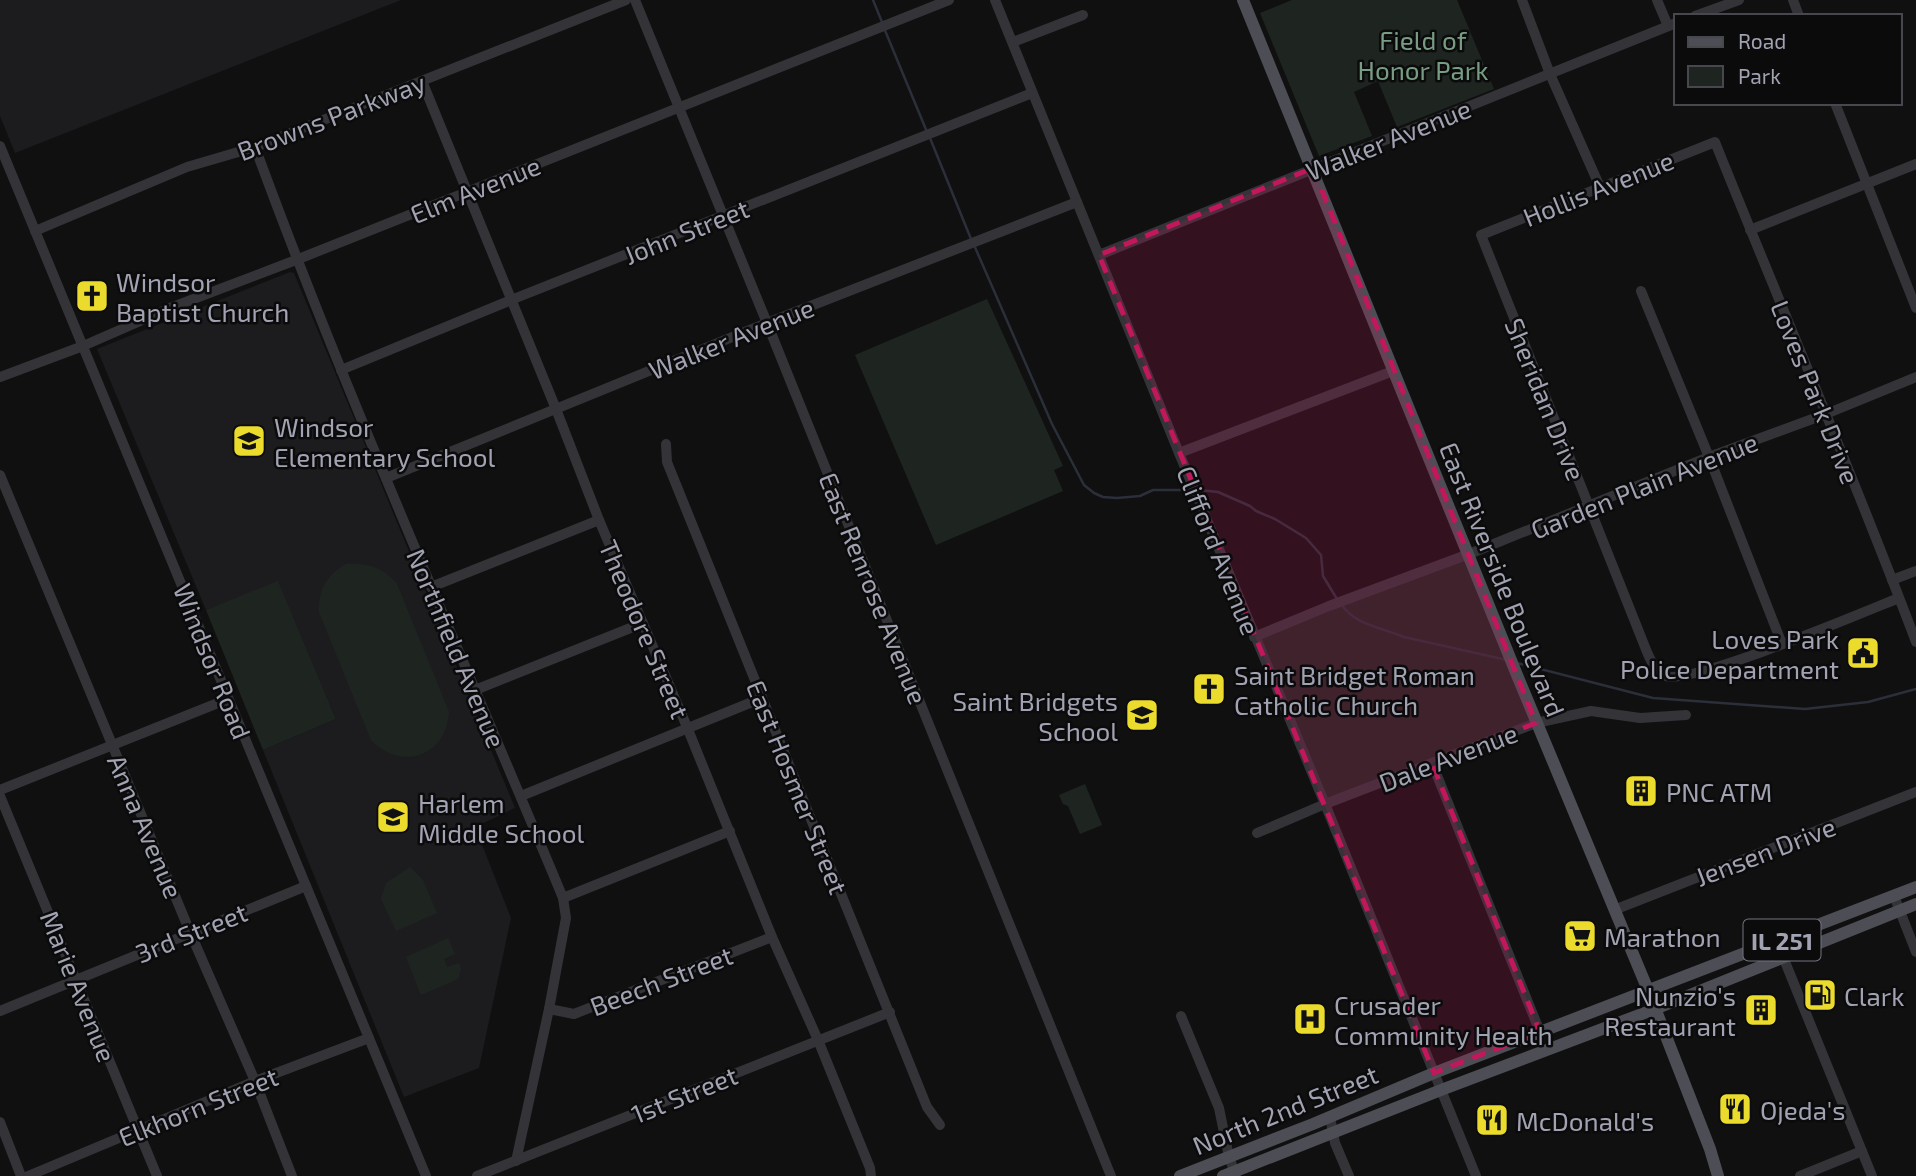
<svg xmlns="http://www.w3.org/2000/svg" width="1916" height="1176" viewBox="0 0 1916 1176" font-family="'Exo 2',sans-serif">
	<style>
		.built { fill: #1c1c1e }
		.green { fill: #1e2521 }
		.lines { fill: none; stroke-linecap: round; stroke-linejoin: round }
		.stream { stroke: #2a2f39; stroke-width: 2.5 }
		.minor { stroke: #333338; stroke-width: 10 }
		.major { stroke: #4d4d55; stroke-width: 12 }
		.marked { fill: #c2185b; fill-opacity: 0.2; stroke: #c2185b; stroke-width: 5; stroke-dasharray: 14 9; stroke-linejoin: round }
		.labels { text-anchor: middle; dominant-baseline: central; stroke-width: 5; stroke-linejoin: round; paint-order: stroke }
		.shield { fill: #0b0b0c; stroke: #747580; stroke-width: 2 }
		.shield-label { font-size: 24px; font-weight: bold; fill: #a1a2b2 }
		.park-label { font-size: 26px; fill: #789c84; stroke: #0b0b0c }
		.street-label { font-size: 26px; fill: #a1a2b2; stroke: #0b0b0c }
		.poi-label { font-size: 26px; fill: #a1a2b2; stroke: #0b0b0c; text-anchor: start }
	</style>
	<rect width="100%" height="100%" fill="#101011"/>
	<g class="built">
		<path d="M0,0H401L15,153L0,116Z"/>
		<path d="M290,272L294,273L515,808L475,827L511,918L479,1068L404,1097L263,750L336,719L278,582L206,610L97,349Z"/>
	</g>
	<g class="green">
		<path d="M1292,0H1457L1494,89L1397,127L1378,81L1354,92L1372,136L1319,156L1260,13Z"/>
		<path d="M987,299L1063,466L1054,470L1063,491L936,545L855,355Z"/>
		<path d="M1469,554L1536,723L1325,804L1254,637Z"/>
		<path d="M346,564C370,564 381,566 397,584L449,712C446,756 402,772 371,740L319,612C318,590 327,575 346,564Z"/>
		<path d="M278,581L336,719L263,750L206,610Z"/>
		<path d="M1085,784L1102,825L1080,834L1068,806L1063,804L1059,795Z"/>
		<path d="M410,867L423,880L437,913L396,931L381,899L386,883Z"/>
		<path d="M448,938L455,954L444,959L447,967L459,963L461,969L458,979L421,995L406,957Z"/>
	</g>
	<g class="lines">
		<g class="stream">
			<path d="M873,0L882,22"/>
			<path d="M884,28L927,132"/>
			<path d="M930,138L971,239"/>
			<path d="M974,245L1052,424L1084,485L1094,493L1103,497L1117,498L1140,496L1153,490H1192"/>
			<path d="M1199,490L1218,492L1250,506L1256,511L1275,519L1306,538L1321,555L1323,576L1337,599"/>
			<path d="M1341,604C1356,626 1381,627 1404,637L1507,660"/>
			<path d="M1517,663L1653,698L1805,709L1868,702L1916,689"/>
		</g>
		<g class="minor">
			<path d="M635,0L767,323L1111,1176"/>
			<path d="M995,0L1179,453L1325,804L1476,1176"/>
			<path d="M1522,0L1550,74L1600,187"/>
			<path d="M1657,0L1668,26"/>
			<path d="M1793,0L1799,16"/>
			<path d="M1695,16L1739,0"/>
			<path d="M1013,42L1083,15"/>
			<path d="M422,81L556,409L599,520L687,727L772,937L818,1040L870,1168L871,1176"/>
			<path d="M1835,103L1916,308"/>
			<path d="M0,146L426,1176"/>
			<path d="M255,147C348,401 459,648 563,898L566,918L549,1009L516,1161"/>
			<path d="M1750,230L1916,164"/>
			<path d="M35,231L187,167L255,147L626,0"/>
			<path d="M1099,255L1676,23"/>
			<path d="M1641,291L1709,457L1782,644"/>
			<path d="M341,370L516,298L1032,93"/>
			<path d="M0,377L83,346L170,308L296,260L949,0"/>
			<path d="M666,444L667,462L927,1107L940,1125"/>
			<path d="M1179,453L1393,371"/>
			<path d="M0,475L190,932L255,1081L292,1176"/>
			<path d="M386,478L767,323L1077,202"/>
			<path d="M1892,580L1916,571"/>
			<path d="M431,587L599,520"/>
			<path d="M1899,598C1864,612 1692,685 1666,676C1656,673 1651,661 1647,652L1481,235L1715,142C1782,309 1853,474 1916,642"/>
			<path d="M1254,637L1329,606L1469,554L1709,457L1826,414L1916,377"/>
			<path d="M475,690L643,623"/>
			<path d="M1432,763L1540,1032"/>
			<path d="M0,790L228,699"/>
			<path d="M0,796L157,1176"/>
			<path d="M521,796L762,698"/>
			<path d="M1257,833L1325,804L1536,723L1591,711L1640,718L1686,715"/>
			<path d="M1894,896L1916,952"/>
			<path d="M563,898L730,831"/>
			<path d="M1614,910L1916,792"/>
			<path d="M1777,942L1872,1176"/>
			<path d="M549,1009L574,1014L772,937"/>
			<path d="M0,1011L306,886"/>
			<path d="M1181,1016L1219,1108L1229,1157L1236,1176"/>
			<path d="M1330,1117L1335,1143L1349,1176"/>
			<path d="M0,1122L21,1176"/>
			<path d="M28,1176L255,1081L369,1038"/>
			<path d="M477,1176L890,1012"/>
			<path d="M1800,1176L1862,1151"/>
		</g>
		<g class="major">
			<path d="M1243,0L1517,675L1648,990L1710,1149L1718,1176"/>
			<path d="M1180,1176L1313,1124L1434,1073L1916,887"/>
			<path d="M1223,1176L1441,1090L1655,1009L1916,904"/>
		</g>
	</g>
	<path class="marked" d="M1313,168L1536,723L1432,763L1540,1032L1434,1073L1099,255Z"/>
	<defs>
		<symbol id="church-square" viewBox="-11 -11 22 22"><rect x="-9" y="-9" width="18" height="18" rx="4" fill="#ebdb2d" stroke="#0b0b0c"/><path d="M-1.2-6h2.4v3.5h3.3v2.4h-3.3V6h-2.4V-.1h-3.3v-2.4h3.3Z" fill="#111"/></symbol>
		<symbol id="school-square" viewBox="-11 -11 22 22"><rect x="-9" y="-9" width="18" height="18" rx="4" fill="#ebdb2d" stroke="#0b0b0c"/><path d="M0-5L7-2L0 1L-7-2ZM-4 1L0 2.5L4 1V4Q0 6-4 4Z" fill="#111"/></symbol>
		<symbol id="civic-square" viewBox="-11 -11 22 22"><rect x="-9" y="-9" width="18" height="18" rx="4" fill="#ebdb2d" stroke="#0b0b0c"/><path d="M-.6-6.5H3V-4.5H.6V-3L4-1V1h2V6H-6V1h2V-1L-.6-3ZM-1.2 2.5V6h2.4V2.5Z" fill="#111"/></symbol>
		<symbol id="building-square" viewBox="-11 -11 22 22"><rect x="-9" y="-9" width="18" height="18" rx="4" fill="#ebdb2d" stroke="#0b0b0c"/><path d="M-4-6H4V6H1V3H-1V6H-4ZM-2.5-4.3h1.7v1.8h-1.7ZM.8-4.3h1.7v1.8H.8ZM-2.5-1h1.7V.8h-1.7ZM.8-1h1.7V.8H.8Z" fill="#111"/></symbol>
		<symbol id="supermarket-square" viewBox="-11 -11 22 22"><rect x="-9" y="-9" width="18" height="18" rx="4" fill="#ebdb2d" stroke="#0b0b0c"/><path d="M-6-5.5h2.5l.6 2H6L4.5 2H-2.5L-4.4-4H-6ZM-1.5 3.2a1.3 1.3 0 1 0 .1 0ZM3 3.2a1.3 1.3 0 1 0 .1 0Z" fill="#111"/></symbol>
		<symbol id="fuel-square" viewBox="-11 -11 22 22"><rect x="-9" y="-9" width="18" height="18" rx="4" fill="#ebdb2d" stroke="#0b0b0c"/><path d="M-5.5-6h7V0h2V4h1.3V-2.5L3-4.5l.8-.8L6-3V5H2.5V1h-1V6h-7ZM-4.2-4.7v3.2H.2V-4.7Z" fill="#111"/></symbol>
		<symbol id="hospital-square" viewBox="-11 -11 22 22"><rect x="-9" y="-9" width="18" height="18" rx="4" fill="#ebdb2d" stroke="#0b0b0c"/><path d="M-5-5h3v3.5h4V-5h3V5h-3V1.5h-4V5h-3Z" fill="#111"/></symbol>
		<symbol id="restaurant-square" viewBox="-11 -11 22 22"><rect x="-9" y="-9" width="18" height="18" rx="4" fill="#ebdb2d" stroke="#0b0b0c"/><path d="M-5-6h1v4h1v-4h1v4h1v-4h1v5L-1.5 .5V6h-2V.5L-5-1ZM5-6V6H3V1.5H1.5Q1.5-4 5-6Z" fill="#111"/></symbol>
	</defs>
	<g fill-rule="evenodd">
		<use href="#church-square" x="73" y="277" width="38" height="38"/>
		<use href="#school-square" x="230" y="422" width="38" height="38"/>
		<use href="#civic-square" x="1844" y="634" width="38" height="38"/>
		<use href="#church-square" x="1190" y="670" width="38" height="38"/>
		<use href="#school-square" x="1123" y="696" width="38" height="38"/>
		<use href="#building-square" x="1622" y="772" width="38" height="38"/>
		<use href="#school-square" x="374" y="798" width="38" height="38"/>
		<use href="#supermarket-square" x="1561" y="917" width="38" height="38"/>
		<use href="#fuel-square" x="1801" y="976" width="38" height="38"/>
		<use href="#building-square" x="1742" y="991" width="38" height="38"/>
		<use href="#hospital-square" x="1291" y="1000" width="38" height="38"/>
		<use href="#restaurant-square" x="1716" y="1090" width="38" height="38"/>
		<use href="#restaurant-square" x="1473" y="1101" width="38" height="38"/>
	</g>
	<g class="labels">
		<rect class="shield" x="1743.5" y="919.5" width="77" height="41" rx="5"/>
		<g class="shield-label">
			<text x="1782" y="940">IL 251</text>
		</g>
		<g class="park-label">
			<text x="1423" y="39">Field of<tspan x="1423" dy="30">Honor Park</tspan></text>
		</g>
		<g class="street-label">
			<text transform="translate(331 116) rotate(-21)">Browns Parkway</text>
			<text transform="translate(1388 139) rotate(-22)">Walker Avenue</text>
			<text transform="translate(1598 188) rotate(-22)">Hollis Avenue</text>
			<text transform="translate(475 189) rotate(-22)">Elm Avenue</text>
			<text transform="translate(686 231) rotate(-22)">John Street</text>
			<text transform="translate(731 338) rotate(-22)">Walker Avenue</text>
			<text transform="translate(1816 392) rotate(68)">Loves Park Drive</text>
			<text transform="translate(1546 399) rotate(68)">Sheridan Drive</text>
			<text transform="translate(1644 485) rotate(-22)">Garden Plain Avenue</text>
			<text transform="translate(1219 550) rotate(68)">Clifford Avenue</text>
			<text transform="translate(1503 579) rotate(68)">East Riverside Boulevard</text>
			<text transform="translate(874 588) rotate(68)">East Renrose Avenue</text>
			<text transform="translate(645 629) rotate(67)">Theodore Street</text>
			<text transform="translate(457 648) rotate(67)">Northfield Avenue</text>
			<text transform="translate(213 661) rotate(68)">Windsor Road</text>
			<text transform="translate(1448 757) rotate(-21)">Dale Avenue</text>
			<text transform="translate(798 787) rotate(68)">East Hosmer Street</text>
			<text transform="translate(146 826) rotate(67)">Anna Avenue</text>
			<text transform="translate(1765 851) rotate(-21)">Jensen Drive</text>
			<text transform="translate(191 932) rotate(-22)">3rd Street</text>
			<text transform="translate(661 980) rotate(-21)">Beech Street</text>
			<text transform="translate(79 986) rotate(68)">Marie Avenue</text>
			<text transform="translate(684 1094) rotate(-22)">1st Street</text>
			<text transform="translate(198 1106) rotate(-22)">Elkhorn Street</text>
			<text transform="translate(1285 1109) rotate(-22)">North 2nd Street</text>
		</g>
		<g class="poi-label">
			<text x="116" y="281">Windsor<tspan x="116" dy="30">Baptist Church</tspan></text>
			<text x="274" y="426">Windsor<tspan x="274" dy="30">Elementary School</tspan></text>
			<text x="1839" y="638" text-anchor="end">Loves Park<tspan x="1839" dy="30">Police Department</tspan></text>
			<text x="1234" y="674">Saint Bridget Roman<tspan x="1234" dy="30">Catholic Church</tspan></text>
			<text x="1118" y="700" text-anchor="end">Saint Bridgets<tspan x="1118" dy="30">School</tspan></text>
			<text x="1666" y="791">PNC ATM</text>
			<text x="418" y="802">Harlem<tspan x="418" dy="30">Middle School</tspan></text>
			<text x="1604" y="936">Marathon</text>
			<text x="1736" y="995" text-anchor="end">Nunzio's<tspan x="1736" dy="30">Restaurant</tspan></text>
			<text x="1844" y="995">Clark</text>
			<text x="1334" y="1004">Crusader<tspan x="1334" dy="30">Community Health</tspan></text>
			<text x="1760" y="1109">Ojeda's</text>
			<text x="1516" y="1120">McDonald's</text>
		</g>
	</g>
	<rect x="1674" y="14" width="228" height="91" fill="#0b0b0c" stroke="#47474e" stroke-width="2"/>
	<rect x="1688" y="37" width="35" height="10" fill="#4d4d55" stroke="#47474e" stroke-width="2"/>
	<text x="1738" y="49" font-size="21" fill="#a1a2b2">Road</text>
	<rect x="1688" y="66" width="35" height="21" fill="#1e2521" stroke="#47474e" stroke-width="2"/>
	<text x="1738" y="84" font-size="21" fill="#a1a2b2">Park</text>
</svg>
